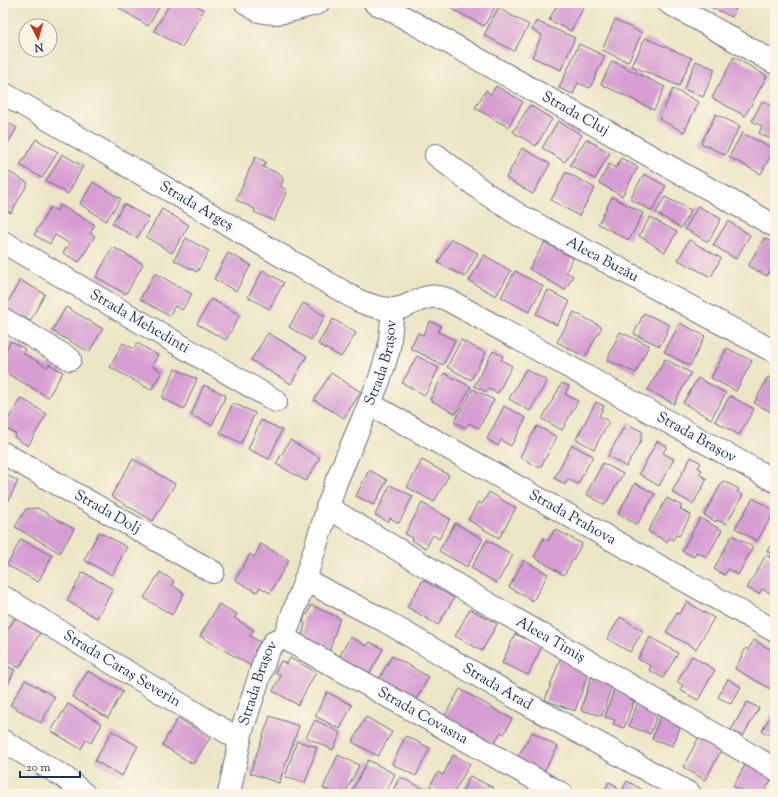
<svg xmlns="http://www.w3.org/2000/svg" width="778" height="797" viewBox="0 0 778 797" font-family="'Sorts Mill Goudy',serif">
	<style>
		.building { fill: #d69dd2 }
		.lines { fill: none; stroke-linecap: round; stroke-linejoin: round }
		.minor-casing { stroke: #646f82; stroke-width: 24 }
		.minor { stroke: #fff; stroke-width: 22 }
		.labels { text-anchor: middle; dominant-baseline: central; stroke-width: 3; stroke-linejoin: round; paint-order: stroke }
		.street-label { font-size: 15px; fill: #1b2f5e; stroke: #fcf5e5 }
	</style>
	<rect width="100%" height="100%" fill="#fcf5e5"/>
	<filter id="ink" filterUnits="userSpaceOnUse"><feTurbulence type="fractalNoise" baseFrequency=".025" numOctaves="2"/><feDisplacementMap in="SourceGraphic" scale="8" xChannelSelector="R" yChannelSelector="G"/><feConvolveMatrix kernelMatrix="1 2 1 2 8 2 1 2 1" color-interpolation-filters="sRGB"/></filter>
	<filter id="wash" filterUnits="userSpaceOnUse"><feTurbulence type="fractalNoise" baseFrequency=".012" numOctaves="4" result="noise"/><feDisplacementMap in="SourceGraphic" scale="16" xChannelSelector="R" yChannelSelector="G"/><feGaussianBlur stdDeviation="0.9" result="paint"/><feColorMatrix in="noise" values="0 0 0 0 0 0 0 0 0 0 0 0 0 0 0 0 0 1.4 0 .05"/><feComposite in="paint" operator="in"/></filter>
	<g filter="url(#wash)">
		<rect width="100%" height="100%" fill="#ece5c5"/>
		<g id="blocks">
			<g class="building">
				<path d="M122,3H162L148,26L119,8Z"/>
				<path d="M170,3H192L204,10L182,47L154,31Z"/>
				<path d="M455,3H497L484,26L452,9Z"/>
				<path d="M558,3H586L571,31L549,20Z"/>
				<path d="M711,3H739L732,17L709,6Z"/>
				<path d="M498,8L529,25L514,51L484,35Z"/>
				<path d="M615,20L642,33L628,62L602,50Z"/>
				<path d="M536,21L575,38L561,70L532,57L542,35L532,30Z"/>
				<path d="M645,38L692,58L679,86L632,66Z"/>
				<path d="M579,44L605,56L590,88L578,83L573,94L559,88Z"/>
				<path d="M734,57L767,76L745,116L712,98Z"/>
				<path d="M612,61L665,87L654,110L601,84Z"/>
				<path d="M696,61L715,69L703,97L684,89Z"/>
				<path d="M496,86L523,102L508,127L475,108L486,90L491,94Z"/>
				<path d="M673,89L699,102L684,132L659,119Z"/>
				<path d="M762,101L775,108V134L772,140L759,133L762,126L752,121Z"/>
				<path d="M530,105L552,119L536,146L513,132Z"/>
				<path d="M716,114L740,126L725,155L701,143Z"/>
				<path d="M3,120L17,128L3,151Z"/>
				<path d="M558,121L582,135L565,162L542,148Z"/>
				<path d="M742,133L774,149L761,174L729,157Z"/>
				<path d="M36,139L58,152L42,178L20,165Z"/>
				<path d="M586,139L610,153L595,179L570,165Z"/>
				<path d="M522,148L550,164L533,194L506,178Z"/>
				<path d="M62,154L83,166L68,194L46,181Z"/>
				<path d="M255,157L266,162L263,167L280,174L283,179L281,187L287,190L274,221L254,212L255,209L236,200Z"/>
				<path d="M621,158L638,167L622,196L599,183L609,164L616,168Z"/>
				<path d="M7,171L28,183L11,213L3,208V176L4,177Z"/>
				<path d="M566,172L595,188L579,216L551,200Z"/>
				<path d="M644,174L666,186L652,211L630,199Z"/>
				<path d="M93,182L121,199L106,221L80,204Z"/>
				<path d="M612,197L643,213L629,240L598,224Z"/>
				<path d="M665,197L691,210L681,228L656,213Z"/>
				<path d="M124,204L149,218L137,238L112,224Z"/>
				<path d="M60,205L95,225L90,233L95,236L79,262L63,253L69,243L55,235L50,244L34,235L50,207L57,211Z"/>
				<path d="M698,206L721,219L708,242L685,229Z"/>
				<path d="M162,209L189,225L172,253L146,237Z"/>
				<path d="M650,217L677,232L665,252L639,236Z"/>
				<path d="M728,221L750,235L736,259L713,245Z"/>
				<path d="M186,238L209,251L197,272L174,260Z"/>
				<path d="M764,238L775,244V263L767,276L748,266Z"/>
				<path d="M451,239L478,253L465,277L438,263Z"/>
				<path d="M689,240L721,258L711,277L678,260Z"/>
				<path d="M545,242L573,258L566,272L573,276L565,290L529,269Z"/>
				<path d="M113,247L143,264L126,294L96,277Z"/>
				<path d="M228,253L251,265L236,291L214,279Z"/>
				<path d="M484,255L511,271L496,296L469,281Z"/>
				<path d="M263,270L284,283L269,309L248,297Z"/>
				<path d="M515,271L543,286L529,312L501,297Z"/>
				<path d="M155,273L192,294L182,310L175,306L169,316L140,299Z"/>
				<path d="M20,280L45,294L30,321L5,308Z"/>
				<path d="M548,290L570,302L557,325L536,314Z"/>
				<path d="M211,299L240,315L226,340L197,324Z"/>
				<path d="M303,303L325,316L311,340L289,327Z"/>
				<path d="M66,307L103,329L89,352L52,331Z"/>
				<path d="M574,312L602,327L585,357L557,342Z"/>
				<path d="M644,313L670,325L660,346L634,334Z"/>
				<path d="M333,319L356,333L341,357L318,344Z"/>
				<path d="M430,321L441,326L438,332L455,340L443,365L410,348L418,333L423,335Z"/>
				<path d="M680,323L705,336L690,366L664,352Z"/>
				<path d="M620,332L649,345L636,373L607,360Z"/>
				<path d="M268,333L307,356L291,384L251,360Z"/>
				<path d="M461,340L486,353L471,380L447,367Z"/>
				<path d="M11,341L25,349L23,353L47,367L49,364L63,372L48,397L3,371V355Z"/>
				<path d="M123,343L134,349L137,343L158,355L152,366L162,372L151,390L110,367Z"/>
				<path d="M727,348L752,361L736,391L711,378Z"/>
				<path d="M493,351L503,356L501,360L512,366L498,393L488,389L486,392L474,386Z"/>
				<path d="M417,356L439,368L425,395L402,383Z"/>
				<path d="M665,359L691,373L674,404L648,390Z"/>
				<path d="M175,369L197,379L184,409L162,398Z"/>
				<path d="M526,369L547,381L530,411L509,399Z"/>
				<path d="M331,373L361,392L344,418L314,400Z"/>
				<path d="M444,373L471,387L456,414L430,400Z"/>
				<path d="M768,377L775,380V414L754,403Z"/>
				<path d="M698,378L726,393L711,419L683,403Z"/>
				<path d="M562,383L569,386L565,394L578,401L562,430L542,419Z"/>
				<path d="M204,385L226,395L212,425L191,415Z"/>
				<path d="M473,389L494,400L479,428L469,423L466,428L454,422Z"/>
				<path d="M730,396L754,409L739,435L715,421Z"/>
				<path d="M21,398L47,414L28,446L14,437L16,434L3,427Z"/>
				<path d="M596,402L604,406L599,416L609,421L594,449L576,439Z"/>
				<path d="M233,403L255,413L241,443L220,433Z"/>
				<path d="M504,406L526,418L511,446L501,440L498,446L487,439Z"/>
				<path d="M261,420L282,430L269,459L248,449Z"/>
				<path d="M626,423L643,432L640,438L642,439L626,467L608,456Z"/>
				<path d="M537,426L557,437L540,468L520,457Z"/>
				<path d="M290,440L320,458L306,481L276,464Z"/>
				<path d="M657,441L667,446L663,453L674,459L659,486L639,474Z"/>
				<path d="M572,445L593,456L578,484L568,479L565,484L554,478Z"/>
				<path d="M691,457L701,463L698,468L702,470L699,474L707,479L693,504L672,492Z"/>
				<path d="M133,459L175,484L153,521L111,496Z"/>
				<path d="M422,460L449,475L434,502L407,487Z"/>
				<path d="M603,463L623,474L605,505L586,494Z"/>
				<path d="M369,470L387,480L374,505L356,496Z"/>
				<path d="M4,474L18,481L3,512V477Z"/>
				<path d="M723,481L739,489L737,492L743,495L726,524L717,520L716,522L704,515Z"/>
				<path d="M635,483L655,494L637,525L618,514Z"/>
				<path d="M390,485L413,496L399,523L390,518L388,522L375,515Z"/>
				<path d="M489,492L516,508L499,538L468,520L478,502L482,504Z"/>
				<path d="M667,498L682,506L680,509L691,515L679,536L676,535L673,540L669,538L667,542L648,531Z"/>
				<path d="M753,498L775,511L757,541L735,528Z"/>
				<path d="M422,503L450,519L439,539L433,535L426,548L411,540L413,538L405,534Z"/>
				<path d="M37,508L74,529L60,553L15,527L26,509Z"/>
				<path d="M700,518L722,530L707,557L696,552L694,557L682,551Z"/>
				<path d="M455,523L483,539L467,567L439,551Z"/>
				<path d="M555,529L582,544L564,575L534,557L544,538L548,541Z"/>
				<path d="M99,532L127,547L112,575L84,560Z"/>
				<path d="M732,535L753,547L738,575L728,569L725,575L714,569Z"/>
				<path d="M775,538V556L767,551Z"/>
				<path d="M21,539L52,556L38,582L7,565Z"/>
				<path d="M487,540L513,555L497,583L471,568Z"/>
				<path d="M261,544L289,560L270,593L260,587L257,592L235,580L250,554L254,557Z"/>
				<path d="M766,555L775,560V589L772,594L762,589L759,594L747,588Z"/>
				<path d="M524,560L548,574L533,601L509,587Z"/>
				<path d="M83,572L113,589L97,618L67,601Z"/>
				<path d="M160,572L174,581L172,585L184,593L172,615L144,598Z"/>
				<path d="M423,580L454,598L438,625L407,607Z"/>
				<path d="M687,602L714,618L696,649L666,632L677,613L679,614Z"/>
				<path d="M219,604L237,614L234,618L254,630L250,636L260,642L254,651L259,654L251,666L200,636Z"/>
				<path d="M311,605L340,618L329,652L302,636L305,623L303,622L305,614H308Z"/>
				<path d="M470,609L497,624L482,651L455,636Z"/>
				<path d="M620,617L643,631L630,652L607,639Z"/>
				<path d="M15,618L40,633L19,668L3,658V626L8,629Z"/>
				<path d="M515,634L542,646L528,675L502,663Z"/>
				<path d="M350,637L367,646L370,642L383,649L367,679L336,663Z"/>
				<path d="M650,637L678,653L663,678L649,670L651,666L638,659Z"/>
				<path d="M754,640L775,652V689L774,691L735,669L746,648L748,650Z"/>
				<path d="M392,656L429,677L415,702L377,682Z"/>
				<path d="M692,656L715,670L698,700L680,690L683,685L677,682Z"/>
				<path d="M290,658L316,672L298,705L273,691L281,675L275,672L281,661L287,664Z"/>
				<path d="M560,659L590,669L575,711L545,700Z"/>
				<path d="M3,664L15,670L3,695Z"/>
				<path d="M88,671L123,691L108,718L72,697Z"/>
				<path d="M591,677L612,684L602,716L581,710Z"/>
				<path d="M728,679L741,687L731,704L718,697Z"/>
				<path d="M25,680L55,697L41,723L10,705Z"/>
				<path d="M460,689L512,719L504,734L501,732L493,745L444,717Z"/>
				<path d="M614,689L636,696L624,728L613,724L615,720L605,717Z"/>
				<path d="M327,692L352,705L340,729L315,716Z"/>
				<path d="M639,699L660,708L650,734L629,726Z"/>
				<path d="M747,702L759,708L743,736L731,730Z"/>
				<path d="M68,704L102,724L91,743L86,740L81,749L51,731Z"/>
				<path d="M775,707V738L762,731Z"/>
				<path d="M662,712L683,720L673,746L652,739Z"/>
				<path d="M270,716L299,726L279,783L250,773Z"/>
				<path d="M366,717L392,732L378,756L352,742Z"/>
				<path d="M178,718L210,738L193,764L162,745Z"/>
				<path d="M315,720L341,733L333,750L306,737Z"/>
				<path d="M112,731L138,746L122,776L95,761Z"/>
				<path d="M532,732L558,747L542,775L516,760Z"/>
				<path d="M406,736L430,748L416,776L392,764Z"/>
				<path d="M699,737L722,749L705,780L683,767Z"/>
				<path d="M297,741L317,747L305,783L285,777Z"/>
				<path d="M338,755L359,765L345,794H335L323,788Z"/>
				<path d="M453,755L470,764L453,794H443L430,786L438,772L443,775Z"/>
				<path d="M368,760L395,774L385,794H358L352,791Z"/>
				<path d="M748,760L774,775L763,794H743L744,792L733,786Z"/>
				<path d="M470,776L494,788L491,794H461Z"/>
				<path d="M400,777L428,791L426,794H391Z"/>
				<path d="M627,781L650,794H603L609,782L617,786L616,788L622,791Z"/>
			</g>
		</g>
	</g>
	<g filter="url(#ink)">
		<use href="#blocks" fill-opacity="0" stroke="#646f82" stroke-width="1"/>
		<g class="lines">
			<defs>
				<g id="minor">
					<path d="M246,3C250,6 255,9 259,11C279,17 299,8 318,3"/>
					<path id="s1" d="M375,3L389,9L775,226"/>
					<path d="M669,3L775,63"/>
					<path id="s2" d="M3,93L359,301C369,305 381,309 392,309C409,309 421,294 438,297C442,297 446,299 450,301L775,481"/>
					<path id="s3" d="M436,155L485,193L519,215L775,352"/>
					<path id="s4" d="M3,242L276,401"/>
					<path d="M3,319L70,359"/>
					<path id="s5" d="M370,404L775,631"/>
					<path id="s6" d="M3,453L213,572"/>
					<path id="s7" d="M327,507L487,603L775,769"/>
					<path id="s8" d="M305,580L383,620L513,696L690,794"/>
					<path id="s9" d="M3,597L240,740"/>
					<path id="s10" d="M284,638L562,794"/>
					<path d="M3,741L64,777L84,794"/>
					<path id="s11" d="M229,794L242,730L267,653L275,641L284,638L305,580L336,482L379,381L389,349L393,309"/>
				</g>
			</defs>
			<use href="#minor" class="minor-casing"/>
			<use href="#minor" class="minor"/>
		</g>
	</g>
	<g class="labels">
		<g class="street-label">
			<text stroke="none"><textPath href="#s1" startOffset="229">Strada Cluj</textPath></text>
			<text stroke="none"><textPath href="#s2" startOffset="224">Strada Argeș</textPath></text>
			<text stroke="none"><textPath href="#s3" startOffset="197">Aleea Buzău</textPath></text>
			<text stroke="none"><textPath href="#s4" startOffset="158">Strada Mehedinti</textPath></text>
			<text stroke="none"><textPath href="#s11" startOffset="463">Strada Brașov</textPath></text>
			<text stroke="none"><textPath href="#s2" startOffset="789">Strada Brașov</textPath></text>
			<text stroke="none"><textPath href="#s6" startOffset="120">Strada Dolj</textPath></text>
			<text stroke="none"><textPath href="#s5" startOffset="232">Strada Prahova</textPath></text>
			<text stroke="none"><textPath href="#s7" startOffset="260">Aleea Timiș</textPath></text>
			<text stroke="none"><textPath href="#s9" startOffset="139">Strada Caraș Severin</textPath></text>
			<text stroke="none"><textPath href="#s11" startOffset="115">Strada Brașov</textPath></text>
			<text stroke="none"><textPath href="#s8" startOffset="220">Strada Arad</textPath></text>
			<text stroke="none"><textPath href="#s10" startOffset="159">Strada Covasna</textPath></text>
		</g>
	</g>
	<rect width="778" height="797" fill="none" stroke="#fcf5e5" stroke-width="16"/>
	<g transform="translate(38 38) rotate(174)"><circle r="19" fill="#fcf5e5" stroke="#a2a6af"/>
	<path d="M0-3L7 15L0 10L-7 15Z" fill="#c8321e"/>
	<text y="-6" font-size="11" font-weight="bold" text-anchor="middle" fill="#1b2f5e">N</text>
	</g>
	<path d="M20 771v6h60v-6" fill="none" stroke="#1b2f5e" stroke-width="2"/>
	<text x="26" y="771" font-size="12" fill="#1b2f5e" stroke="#fcf5e5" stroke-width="3" paint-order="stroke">20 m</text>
</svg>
